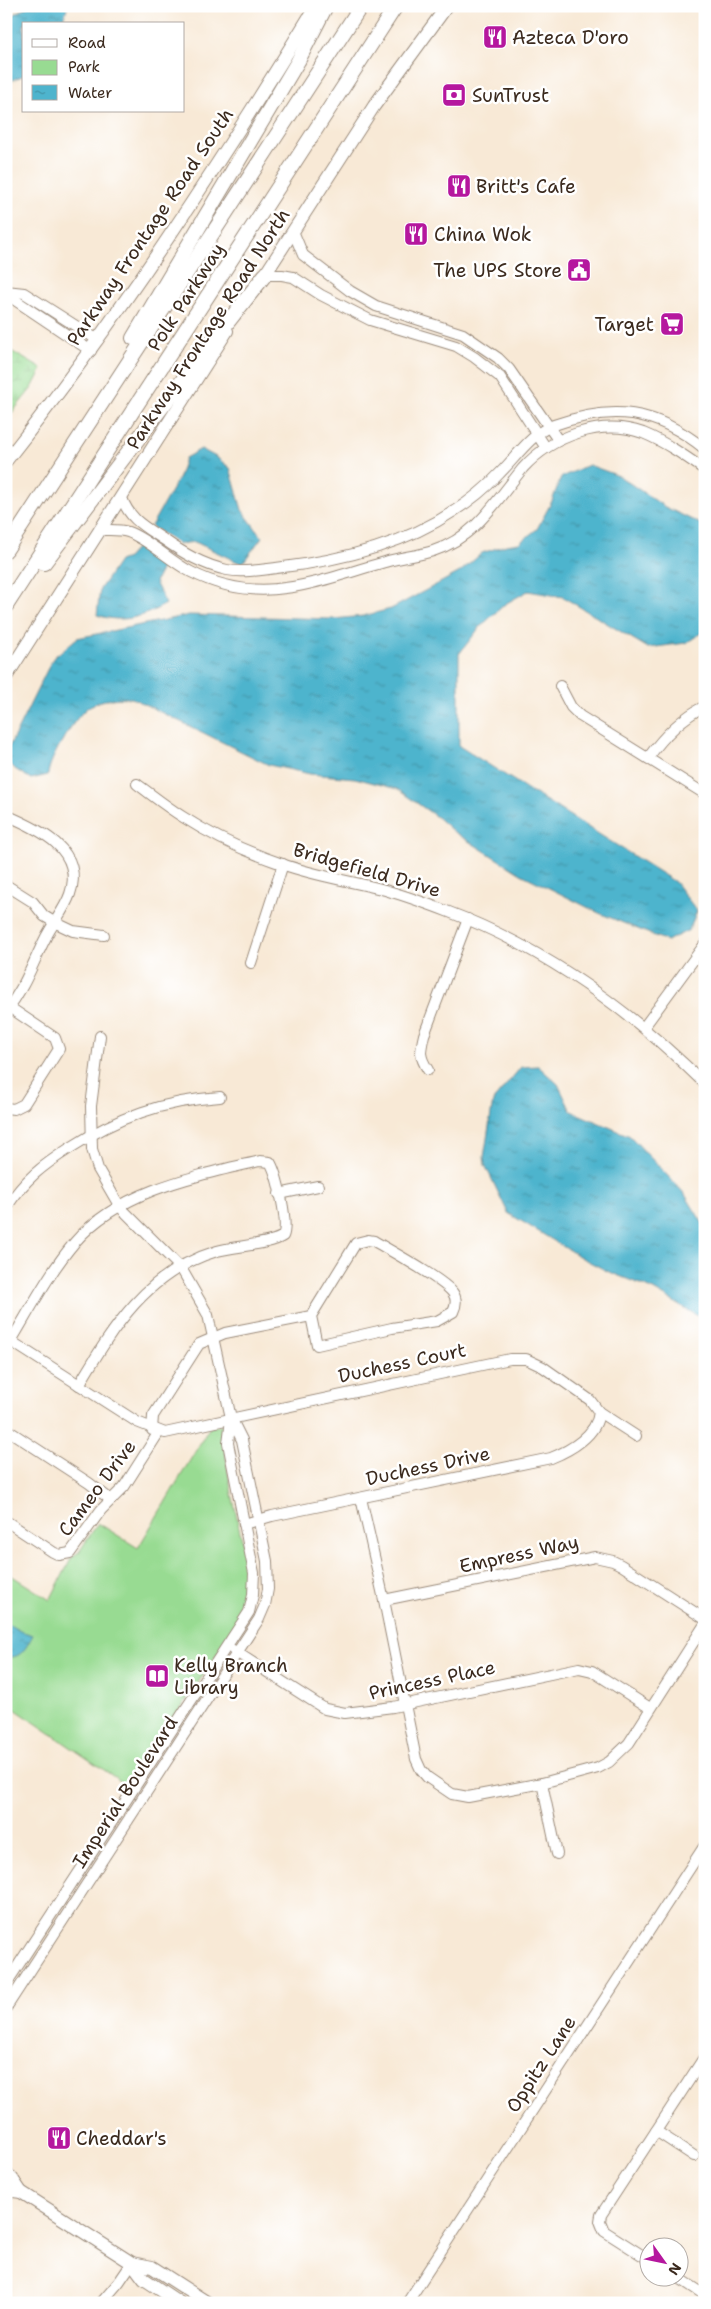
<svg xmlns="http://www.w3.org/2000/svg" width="711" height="2309" viewBox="0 0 711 2309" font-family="'Shantell Sans',sans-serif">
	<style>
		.wetland { fill: url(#wetland-marsh); stroke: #6a8258 }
		.park { fill: #98db92; stroke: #6a8258 }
		.water { fill: url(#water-ripples); stroke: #446f76 }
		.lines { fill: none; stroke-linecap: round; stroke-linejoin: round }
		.minor-casing { stroke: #9a8a7a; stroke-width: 12 }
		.major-casing { stroke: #9a8a7a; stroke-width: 14 }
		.highway-casing { stroke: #9a8a7a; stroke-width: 16 }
		.minor { stroke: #fff; stroke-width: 10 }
		.major { stroke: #fff; stroke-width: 12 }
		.highway { stroke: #fff; stroke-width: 14 }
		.labels { text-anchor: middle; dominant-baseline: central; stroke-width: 5; stroke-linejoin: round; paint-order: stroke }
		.poi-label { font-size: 19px; fill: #3b2a1e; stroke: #fff; text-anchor: start }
		.street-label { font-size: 19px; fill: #3b2a1e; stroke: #fff }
	</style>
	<defs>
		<pattern id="wetland-marsh" width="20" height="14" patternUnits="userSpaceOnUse" patternTransform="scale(1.25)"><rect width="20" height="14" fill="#98db92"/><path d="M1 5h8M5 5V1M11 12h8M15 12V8" fill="none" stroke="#84bc7d"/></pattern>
		<pattern id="water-ripples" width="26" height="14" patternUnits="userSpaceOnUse" patternTransform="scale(1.25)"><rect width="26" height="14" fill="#4eb4cd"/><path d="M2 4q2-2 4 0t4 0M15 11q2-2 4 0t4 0" fill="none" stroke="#4293a6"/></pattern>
	</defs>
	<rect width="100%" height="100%" fill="#fff"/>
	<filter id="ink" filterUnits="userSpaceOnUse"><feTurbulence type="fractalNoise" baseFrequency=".02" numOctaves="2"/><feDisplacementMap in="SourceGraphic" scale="10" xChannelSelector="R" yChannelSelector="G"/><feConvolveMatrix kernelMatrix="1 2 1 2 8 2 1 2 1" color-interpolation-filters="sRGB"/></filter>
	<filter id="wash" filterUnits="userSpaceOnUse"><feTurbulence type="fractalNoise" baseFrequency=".0096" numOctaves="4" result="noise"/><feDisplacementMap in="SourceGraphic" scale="20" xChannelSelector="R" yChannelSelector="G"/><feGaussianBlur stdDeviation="1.12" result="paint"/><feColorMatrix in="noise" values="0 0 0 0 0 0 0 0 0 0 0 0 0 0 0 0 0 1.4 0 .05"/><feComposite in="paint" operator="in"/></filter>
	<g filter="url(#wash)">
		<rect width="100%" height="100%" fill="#f8e9d6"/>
		<path class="wetland" d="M6,348L42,369L32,388L6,420Z"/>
		<path class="park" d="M226,1424C222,1456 232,1492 238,1523C243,1547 253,1570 248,1595C246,1607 240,1617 235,1627L129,1787L6,1703V1572L50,1600L72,1557L79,1552L98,1523L138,1548L208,1430L210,1427Z"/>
		<g class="water">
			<path d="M29,6H68L61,24H24V75L6,83V19Z"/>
			<path d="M201,449L216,457L230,468L242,510L262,537L242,564L195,542L178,544L151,526L179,477L185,458Z"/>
			<path d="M589,465L619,476L665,507L705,526V631L686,643L648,648L563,597L528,591L505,604L480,627L459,654V746L675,882L697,911L689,930L667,941L599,913L521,874L454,832L438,818L397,789L355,778L310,774L269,765L132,698C117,698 103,698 90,706C77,713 48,760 48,775L31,779L15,769L6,760V753L53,658L77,638L189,615L334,619L363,616L391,609L460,572L482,553L506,545L519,543L537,529L552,501L561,477Z"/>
			<path d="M139,545L165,562L155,582L166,604C143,617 123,624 97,615L100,589L119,561L127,558Z"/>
			<path d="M538,1066L558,1084L571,1111L630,1136L684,1193L705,1227V1320L650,1288L609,1272L582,1258L508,1213L485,1165L484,1157L493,1101L521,1067Z"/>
			<path d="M6,1623L20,1631L33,1635C26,1647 22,1659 6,1657Z"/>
		</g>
	</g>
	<g filter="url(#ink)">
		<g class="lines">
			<defs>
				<g id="minor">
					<path d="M293,231L303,255L350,291L376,306L463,334L498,358L509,369L558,440"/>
					<path d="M265,275H282L293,277L321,295L370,320L456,346L474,357L500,377L546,448"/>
					<path d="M6,291L24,293L98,340"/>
					<path d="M6,294L91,351"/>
					<path d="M122,498C129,519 145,527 163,539C183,553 203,565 227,570C242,573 261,570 276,568C338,561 402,546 454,511C470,501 485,489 498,475C515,459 531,433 554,425C613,404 655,409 705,449"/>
					<path d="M101,530C110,530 119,529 128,532C148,539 171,562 191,572C262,608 316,581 385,562C401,557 417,556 433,551C476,537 496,501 523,468C552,436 601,418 643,433C665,442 685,456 705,470"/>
					<path d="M560,686L571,707L580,716L705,794"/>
					<path d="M648,758C663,737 681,718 705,706"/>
					<path d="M137,784C152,795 167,807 183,817C214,837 247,852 282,864C315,876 351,881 385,890C406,896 428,904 449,912C547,949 631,1011 705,1084"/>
					<path d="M6,815C39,829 85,850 70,894C65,909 53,923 46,937C32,964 26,986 6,1011"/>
					<path d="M6,885L33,902L44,916L54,922L73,931L104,935"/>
					<path d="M251,963L283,864"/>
					<path d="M644,1027L705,944"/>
					<path d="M428,1070C419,1056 420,1052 424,1035L468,919"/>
					<path d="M6,1108L14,1109L24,1104L59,1049L55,1038L9,1007"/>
					<path d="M279,1194L318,1186"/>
					<path d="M6,1208C25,1179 42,1166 70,1148C118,1117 162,1101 220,1097"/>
					<path d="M368,1240L374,1241C391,1251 444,1280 453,1293C457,1299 456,1306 453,1312L437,1321L392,1328L317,1345L311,1316L356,1243Z"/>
					<path d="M6,1338L137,1422L165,1433L510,1359H526L543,1367L590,1400L599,1412L636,1436"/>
					<path d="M11,1341C31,1308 50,1271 75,1242C120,1190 196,1176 260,1161L270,1162C277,1173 289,1224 283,1236C270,1245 234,1246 217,1251C147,1272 114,1326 79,1385"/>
					<path d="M6,1429L89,1483L111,1500"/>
					<path d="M152,1430L153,1416L199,1344L225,1333L311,1316"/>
					<path d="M361,1498L384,1600L416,1759L421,1770L427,1777L452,1794L468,1797L542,1783L598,1768L609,1762L629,1743L705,1624"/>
					<path d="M6,1521L53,1552L59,1555L70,1553L101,1510L124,1487L159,1432"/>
					<path d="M244,1524L272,1516L551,1458C571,1450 597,1435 599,1412"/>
					<path d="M384,1600L595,1557L613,1561L621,1565L705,1619"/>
					<path d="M233,1650L325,1709L345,1713L393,1707L579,1668L592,1671L650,1708"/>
					<path d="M542,1783L557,1854"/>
					<path d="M6,1984L249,1612L253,1595L254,1573L228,1443L231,1419"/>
					<path d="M6,2008L259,1619L265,1605L268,1589L267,1561L242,1440L231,1418L208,1315L181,1268L120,1207L98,1169L92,1149L91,1106L100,1036"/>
					<path d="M656,2131L694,2156"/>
					<path d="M648,2259L604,2231L600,2221L601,2215L705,2056"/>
					<path d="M676,2276L705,2295"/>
					<path d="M101,2303L119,2282L132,2263"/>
					<path d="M407,2303L705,1845"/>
				</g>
				<g id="major">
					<path d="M259,284L374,106L447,6"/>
					<path d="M6,461C120,317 220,163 316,6"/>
					<path d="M6,677L227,331"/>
					<path d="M6,2174L11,2177L21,2192"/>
					<path d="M6,2190L21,2192L132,2263L144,2279L180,2303"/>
					<path d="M132,2263L152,2267L208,2303"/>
				</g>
				<g id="highway">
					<path d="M133,338L298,61L326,6"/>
					<path d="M6,550L361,6"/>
					<path d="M44,563L194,365L265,275"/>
					<path d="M6,606L396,6"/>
				</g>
			</defs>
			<use href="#minor" class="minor-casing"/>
			<use href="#major" class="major-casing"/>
			<use href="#highway" class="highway-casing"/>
			<use href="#minor" class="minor"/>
			<use href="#major" class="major"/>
			<use href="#highway" class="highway"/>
		</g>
	</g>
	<defs>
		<symbol id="restaurant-square" viewBox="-11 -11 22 22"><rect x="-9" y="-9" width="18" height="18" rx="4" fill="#b5179e" stroke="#fff"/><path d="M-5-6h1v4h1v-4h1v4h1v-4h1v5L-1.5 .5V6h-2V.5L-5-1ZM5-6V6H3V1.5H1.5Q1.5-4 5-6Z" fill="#fff"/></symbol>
		<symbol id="bank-square" viewBox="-11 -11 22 22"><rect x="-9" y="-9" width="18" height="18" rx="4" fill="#b5179e" stroke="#fff"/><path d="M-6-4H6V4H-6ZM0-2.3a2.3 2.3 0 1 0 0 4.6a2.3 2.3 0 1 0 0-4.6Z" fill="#fff"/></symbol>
		<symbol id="civic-square" viewBox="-11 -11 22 22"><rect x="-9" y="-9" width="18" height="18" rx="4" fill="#b5179e" stroke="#fff"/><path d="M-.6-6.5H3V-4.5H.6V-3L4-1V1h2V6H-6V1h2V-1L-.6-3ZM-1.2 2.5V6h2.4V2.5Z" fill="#fff"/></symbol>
		<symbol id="supermarket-square" viewBox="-11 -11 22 22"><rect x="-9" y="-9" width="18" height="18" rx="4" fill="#b5179e" stroke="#fff"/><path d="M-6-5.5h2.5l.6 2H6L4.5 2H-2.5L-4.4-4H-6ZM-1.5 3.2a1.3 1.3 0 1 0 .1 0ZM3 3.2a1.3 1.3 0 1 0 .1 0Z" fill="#fff"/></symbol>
		<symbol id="library-square" viewBox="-11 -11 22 22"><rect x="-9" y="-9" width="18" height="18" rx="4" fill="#b5179e" stroke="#fff"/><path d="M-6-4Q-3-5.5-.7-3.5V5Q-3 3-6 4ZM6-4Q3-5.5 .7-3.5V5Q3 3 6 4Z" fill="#fff"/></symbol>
	</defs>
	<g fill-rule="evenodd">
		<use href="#restaurant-square" x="481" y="23" width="28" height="28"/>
		<use href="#bank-square" x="440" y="81" width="28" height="28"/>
		<use href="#restaurant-square" x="445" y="172" width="28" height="28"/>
		<use href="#restaurant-square" x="402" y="220" width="28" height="28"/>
		<use href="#civic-square" x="565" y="256" width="28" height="28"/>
		<use href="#supermarket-square" x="658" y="310" width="28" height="28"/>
		<use href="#library-square" x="143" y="1662" width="28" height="28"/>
		<use href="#restaurant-square" x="45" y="2124" width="28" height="28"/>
	</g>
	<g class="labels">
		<g class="poi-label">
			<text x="512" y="37">Azteca D'oro</text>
			<text x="472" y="95">SunTrust</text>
			<text x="476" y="186">Britt's Cafe</text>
			<text x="434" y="234">China Wok</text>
			<text x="562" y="270" text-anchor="end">The UPS Store</text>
			<text x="654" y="324" text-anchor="end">Target</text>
			<text x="174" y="1665">Kelly Branch<tspan x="174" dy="22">Library</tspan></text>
			<text x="76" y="2138">Cheddar's</text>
		</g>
		<g class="street-label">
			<text transform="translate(150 227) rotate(-56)">Parkway Frontage Road South</text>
			<text transform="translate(186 297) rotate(-57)">Polk Parkway</text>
			<text transform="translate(208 329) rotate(-57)">Parkway Frontage Road North</text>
			<text transform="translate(367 870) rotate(16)">Bridgefield Drive</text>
			<text transform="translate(402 1363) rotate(-12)">Duchess Court</text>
			<text transform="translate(428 1466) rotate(-12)">Duchess Drive</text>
			<text transform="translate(97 1488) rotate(-53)">Cameo Drive</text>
			<text transform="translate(519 1554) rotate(-12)">Empress Way</text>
			<text transform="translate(432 1680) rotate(-12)">Princess Place</text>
			<text transform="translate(125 1792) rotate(-57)">Imperial Boulevard</text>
			<text transform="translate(541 2064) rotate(-57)">Oppitz Lane</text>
		</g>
	</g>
	<rect width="711" height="2309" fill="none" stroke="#fff" stroke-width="25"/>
	<rect x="22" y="22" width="162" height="90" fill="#ffffff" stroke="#b1aaa5"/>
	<rect x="32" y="39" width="25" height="8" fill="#ffffff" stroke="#b1aaa5"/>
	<text x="68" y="48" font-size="15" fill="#3b2a1e">Road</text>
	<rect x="32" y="60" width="25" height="15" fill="#98db92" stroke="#b1aaa5"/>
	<text x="68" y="72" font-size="15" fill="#3b2a1e">Park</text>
	<rect x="32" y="85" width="25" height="15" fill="url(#water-ripples)" stroke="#b1aaa5"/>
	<text x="68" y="98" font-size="15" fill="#3b2a1e">Water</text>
	<g transform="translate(664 2262) rotate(123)"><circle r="24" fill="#ffffff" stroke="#b1aaa5"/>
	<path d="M0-4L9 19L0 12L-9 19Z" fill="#b5179e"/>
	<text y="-8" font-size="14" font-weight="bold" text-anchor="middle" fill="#3b2a1e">N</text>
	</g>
</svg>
